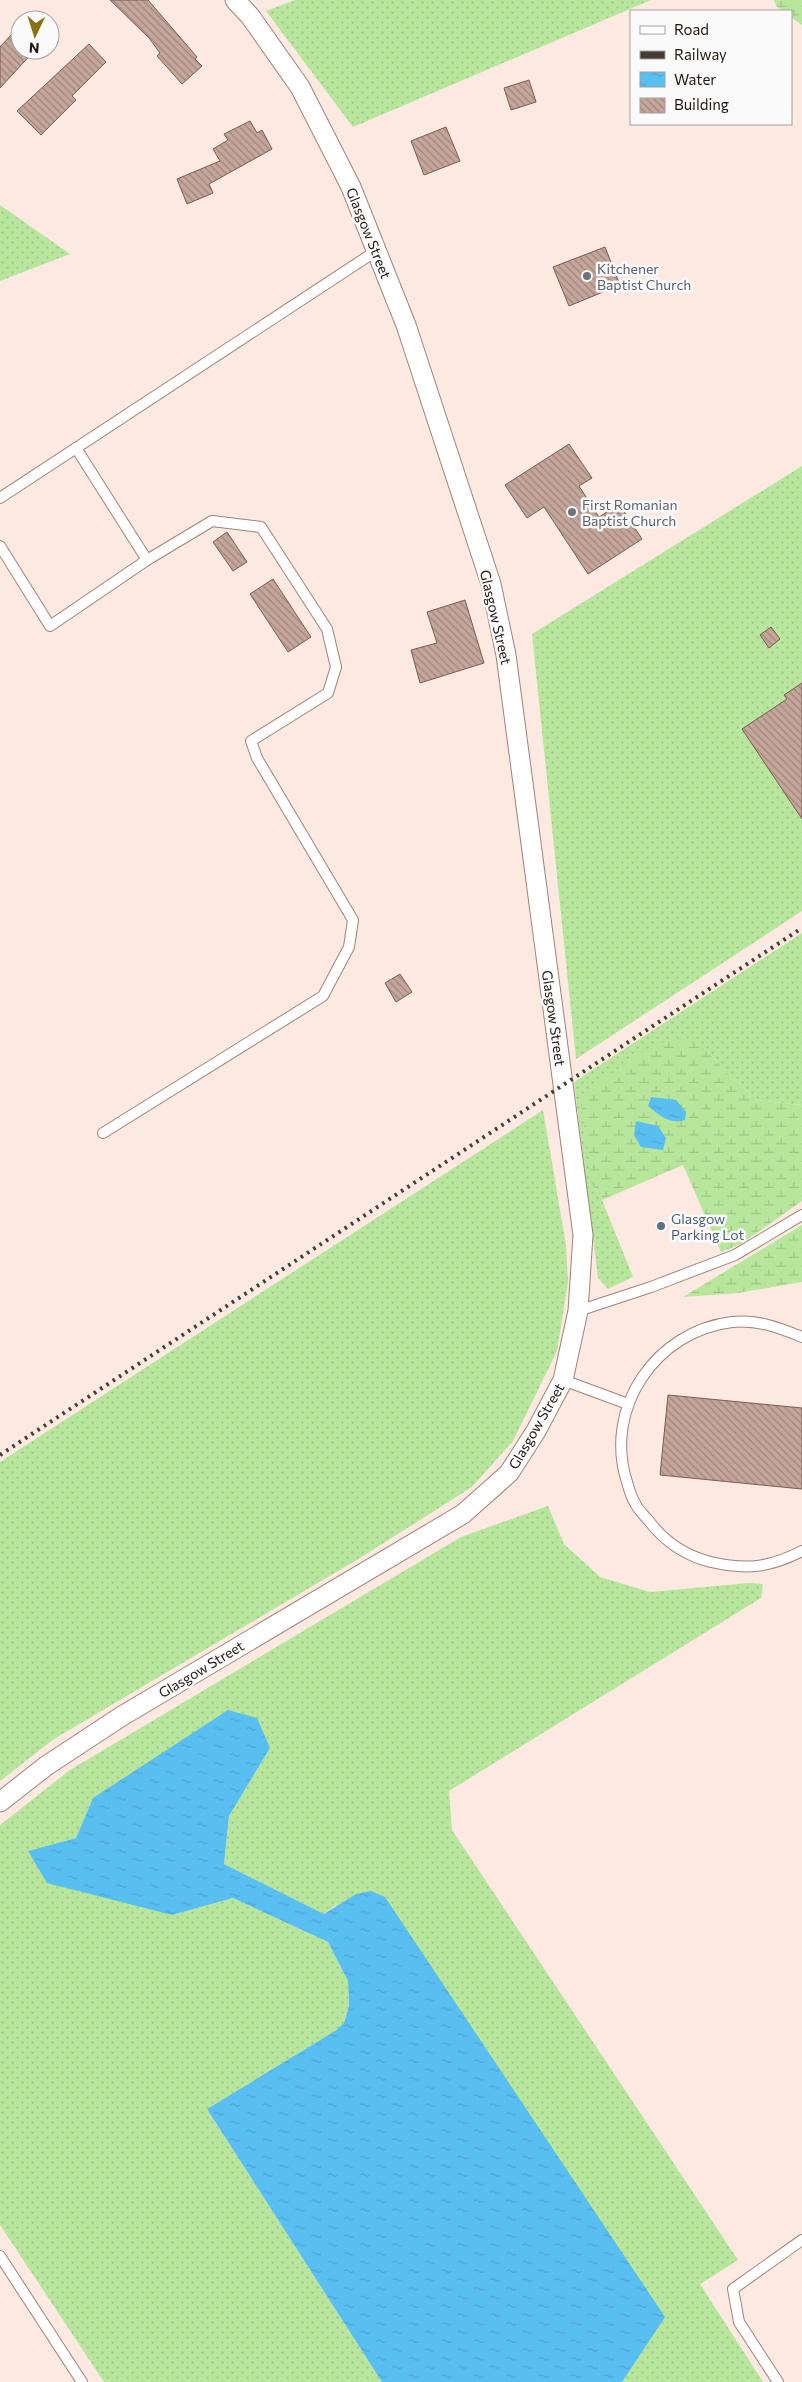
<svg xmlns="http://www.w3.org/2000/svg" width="802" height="2382" viewBox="0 0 802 2382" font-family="Commissioner,sans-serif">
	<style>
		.grass { fill: url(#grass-dots) }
		.wetland { fill: url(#wetland-marsh) }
		.water { fill: url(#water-ripples) }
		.building { fill: url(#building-back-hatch); stroke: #775d52 }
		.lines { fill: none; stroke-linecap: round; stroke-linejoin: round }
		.service-casing { stroke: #9f8377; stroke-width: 12 }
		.minor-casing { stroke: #9f8377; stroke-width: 21 }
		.service { stroke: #fff; stroke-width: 10 }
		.minor { stroke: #fff; stroke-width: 19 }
		.rail { stroke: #473b36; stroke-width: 4; stroke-dasharray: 2.5 5; stroke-linecap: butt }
		.worship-dot { fill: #6b7280; stroke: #fafafa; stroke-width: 2 }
		.service-dot { fill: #5c6f8a; stroke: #fafafa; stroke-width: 2 }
		.labels { text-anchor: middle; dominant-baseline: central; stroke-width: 5; stroke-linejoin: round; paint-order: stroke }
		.street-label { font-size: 14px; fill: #221713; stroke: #fafafa }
		.worship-label { font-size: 14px; fill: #5b616d; stroke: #fafafa; text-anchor: start }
		.service-label { font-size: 14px; fill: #4e5e75; stroke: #fafafa; text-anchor: start }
	</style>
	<defs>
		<pattern id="grass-dots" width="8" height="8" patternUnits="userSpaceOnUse" patternTransform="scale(1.25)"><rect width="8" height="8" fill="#b8e69d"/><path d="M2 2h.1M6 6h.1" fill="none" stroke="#9ec586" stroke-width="1.8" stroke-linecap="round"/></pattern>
		<pattern id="wetland-marsh" width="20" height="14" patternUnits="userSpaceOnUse" patternTransform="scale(1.25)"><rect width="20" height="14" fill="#b8e69d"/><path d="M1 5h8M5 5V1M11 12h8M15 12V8" fill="none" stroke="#9ec586"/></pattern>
		<pattern id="water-ripples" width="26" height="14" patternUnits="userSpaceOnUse" patternTransform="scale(1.25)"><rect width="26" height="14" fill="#59bff1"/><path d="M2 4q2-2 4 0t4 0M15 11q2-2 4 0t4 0" fill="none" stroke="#4da3ce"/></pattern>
		<pattern id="building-back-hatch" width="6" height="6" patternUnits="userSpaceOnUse" patternTransform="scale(1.25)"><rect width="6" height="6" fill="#c4a69a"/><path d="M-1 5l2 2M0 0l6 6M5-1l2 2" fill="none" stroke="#9f867c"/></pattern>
	</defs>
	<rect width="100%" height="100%" fill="#fce9e1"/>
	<g class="grass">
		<path d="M295,0H651L353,127L266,11Z"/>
		<path d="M0,205L70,254L0,281Z"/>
		<path d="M802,466V911L576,1059L532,634Z"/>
		<path d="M802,933V1105L758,1100L725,1071L705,1047L593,1186L602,1200L633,1277L608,1289L598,1278L574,1082Z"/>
		<path d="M543,1110L566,1245L568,1282L557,1351L513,1441L472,1487L360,1558L54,1739L0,1781V1462Z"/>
		<path d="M548,1506L564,1544L600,1577L650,1592L749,1583L763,1584L761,1598L449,1791L452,1830L738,2260L700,2284L763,2382H622L625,2375L336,1905L324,1914L224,1864L229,1816L270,1748L93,1798L76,1838L28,1851L172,1915L233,1898L328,1942L348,1981L349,2006L344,2023L335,2031L207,2109L382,2382H104L0,2225V1825L70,1770L461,1537Z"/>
	</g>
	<g class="wetland">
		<path d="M774,0H802V25L791,17V11C782,11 776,9 774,0Z"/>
		<path d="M681,1039L705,1047L725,1071L758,1100L802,1105V1201L741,1244L721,1252L683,1165L602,1200L593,1186L580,1096L654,1044Z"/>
		<path d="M802,1225V1282L738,1293L683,1297Z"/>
	</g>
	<g class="water">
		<path d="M651,1097L676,1100L686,1112L685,1120C670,1125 659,1115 648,1106Z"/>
		<path d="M636,1121L658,1126L666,1138L663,1150L641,1147L634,1135Z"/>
		<path d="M228,1710L257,1718L270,1748L229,1816L224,1864L324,1914L356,1894L371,1891L385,1897L665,2317L622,2382H382L207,2109L335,2031L344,2023L349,2006L348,1981L328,1942L233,1898L172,1915L47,1883L28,1851L76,1838L93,1798Z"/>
	</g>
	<g class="building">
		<path d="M110,0H148L197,57L195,59L202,66L182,84L157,56L160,53L149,38Z"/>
		<path d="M20,25V50H35L0,88V47Z"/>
		<path d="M89,44L106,62L72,96L76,100L41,135L17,111Z"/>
		<path d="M529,80L536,102L511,110L504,88Z"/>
		<path d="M250,121L257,133L262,130L272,149L209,184L213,193L187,204L177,179L220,161L213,149L228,140L224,134Z"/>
		<path d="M446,127L460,161L424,175L411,141Z"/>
		<path d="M605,247L620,285L569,306L553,267Z"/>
		<path d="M569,444L592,478L579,486L599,517L619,504L642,539L588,574L544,507L527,518L505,485Z"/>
		<path d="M227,532L247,562L233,571L213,542Z"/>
		<path d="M273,579L311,637L288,652L250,594Z"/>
		<path d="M465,600L484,663L420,683L411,650L437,643L427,612Z"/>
		<path d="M771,627L780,639L769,648L760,635Z"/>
		<path d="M802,683V819L742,729L787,699L784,695Z"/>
		<path d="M400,974L412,992L396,1002L385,983Z"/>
		<path d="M668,1395L802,1408V1489L660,1475Z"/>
	</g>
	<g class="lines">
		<defs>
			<g id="service">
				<path d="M0,498L376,251"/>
				<path d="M0,546L50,626L147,560L76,448"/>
				<path d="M103,1133L323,996L349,947L353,920L257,758L251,741L328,693L336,667L327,629L261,527L212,521L147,560"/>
				<path d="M578,1311L651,1287L735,1255L802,1215"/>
				<path d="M802,1337C780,1328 757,1319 732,1322C656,1331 603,1408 627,1482C629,1489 631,1497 635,1503C638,1510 644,1515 649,1521C664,1541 686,1556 711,1562C746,1570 769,1568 802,1551"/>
				<path d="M563,1380L628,1404"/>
				<path d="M0,2256L82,2382"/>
				<path d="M778,2382L739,2322L733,2289L802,2240"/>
			</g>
			<path id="minor" d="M0,1802L46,1766L122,1716L463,1514L509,1473L536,1431L563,1380L578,1311L583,1235L506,655L491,584L406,325L351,187L300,87L250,16L235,0"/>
		</defs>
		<use href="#service" class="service-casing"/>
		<use href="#minor" class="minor-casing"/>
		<use href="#service" class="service"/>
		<use href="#minor" class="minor"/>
		<path class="rail" d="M0,1455L802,928"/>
	</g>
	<g class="worship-dot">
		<circle cx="587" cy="276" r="5"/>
		<circle cx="572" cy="512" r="5"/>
	</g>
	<circle class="service-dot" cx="661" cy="1226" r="5"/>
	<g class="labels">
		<g class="street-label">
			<text transform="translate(369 233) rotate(68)">Glasgow Street</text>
			<text transform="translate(496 617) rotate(77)">Glasgow Street</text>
			<text transform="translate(554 1018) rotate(82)">Glasgow Street</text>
			<text transform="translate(536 1426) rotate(-60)">Glasgow Street</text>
			<text transform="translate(201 1669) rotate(-31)">Glasgow Street</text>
		</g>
		<g class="worship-label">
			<text x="597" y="268">Kitchener<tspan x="597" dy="16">Baptist Church</tspan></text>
			<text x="582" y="504">First Romanian<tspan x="582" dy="16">Baptist Church</tspan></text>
		</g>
		<g class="service-label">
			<text x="671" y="1218">Glasgow<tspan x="671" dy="16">Parking Lot</tspan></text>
		</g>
	</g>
	<rect x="630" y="10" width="162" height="115" fill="#fafafa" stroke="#a49f9e"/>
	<rect x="640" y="26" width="25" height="8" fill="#ffffff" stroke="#a49f9e"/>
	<text x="674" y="35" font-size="15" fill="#221713">Road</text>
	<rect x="640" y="51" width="25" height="8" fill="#473b36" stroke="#a49f9e"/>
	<text x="674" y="60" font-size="15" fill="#221713">Railway</text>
	<rect x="640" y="72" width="25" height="15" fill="url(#water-ripples)" stroke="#a49f9e"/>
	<text x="674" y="85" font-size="15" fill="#221713">Water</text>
	<rect x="640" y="98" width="25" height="15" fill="url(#building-back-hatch)" stroke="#a49f9e"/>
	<text x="674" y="110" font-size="15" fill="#221713">Building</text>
	<g transform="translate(35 35) rotate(184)"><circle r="24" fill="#fafafa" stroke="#a49f9e"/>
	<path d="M0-4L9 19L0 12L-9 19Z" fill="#867213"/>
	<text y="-8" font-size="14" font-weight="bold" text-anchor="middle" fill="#221713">N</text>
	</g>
</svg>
